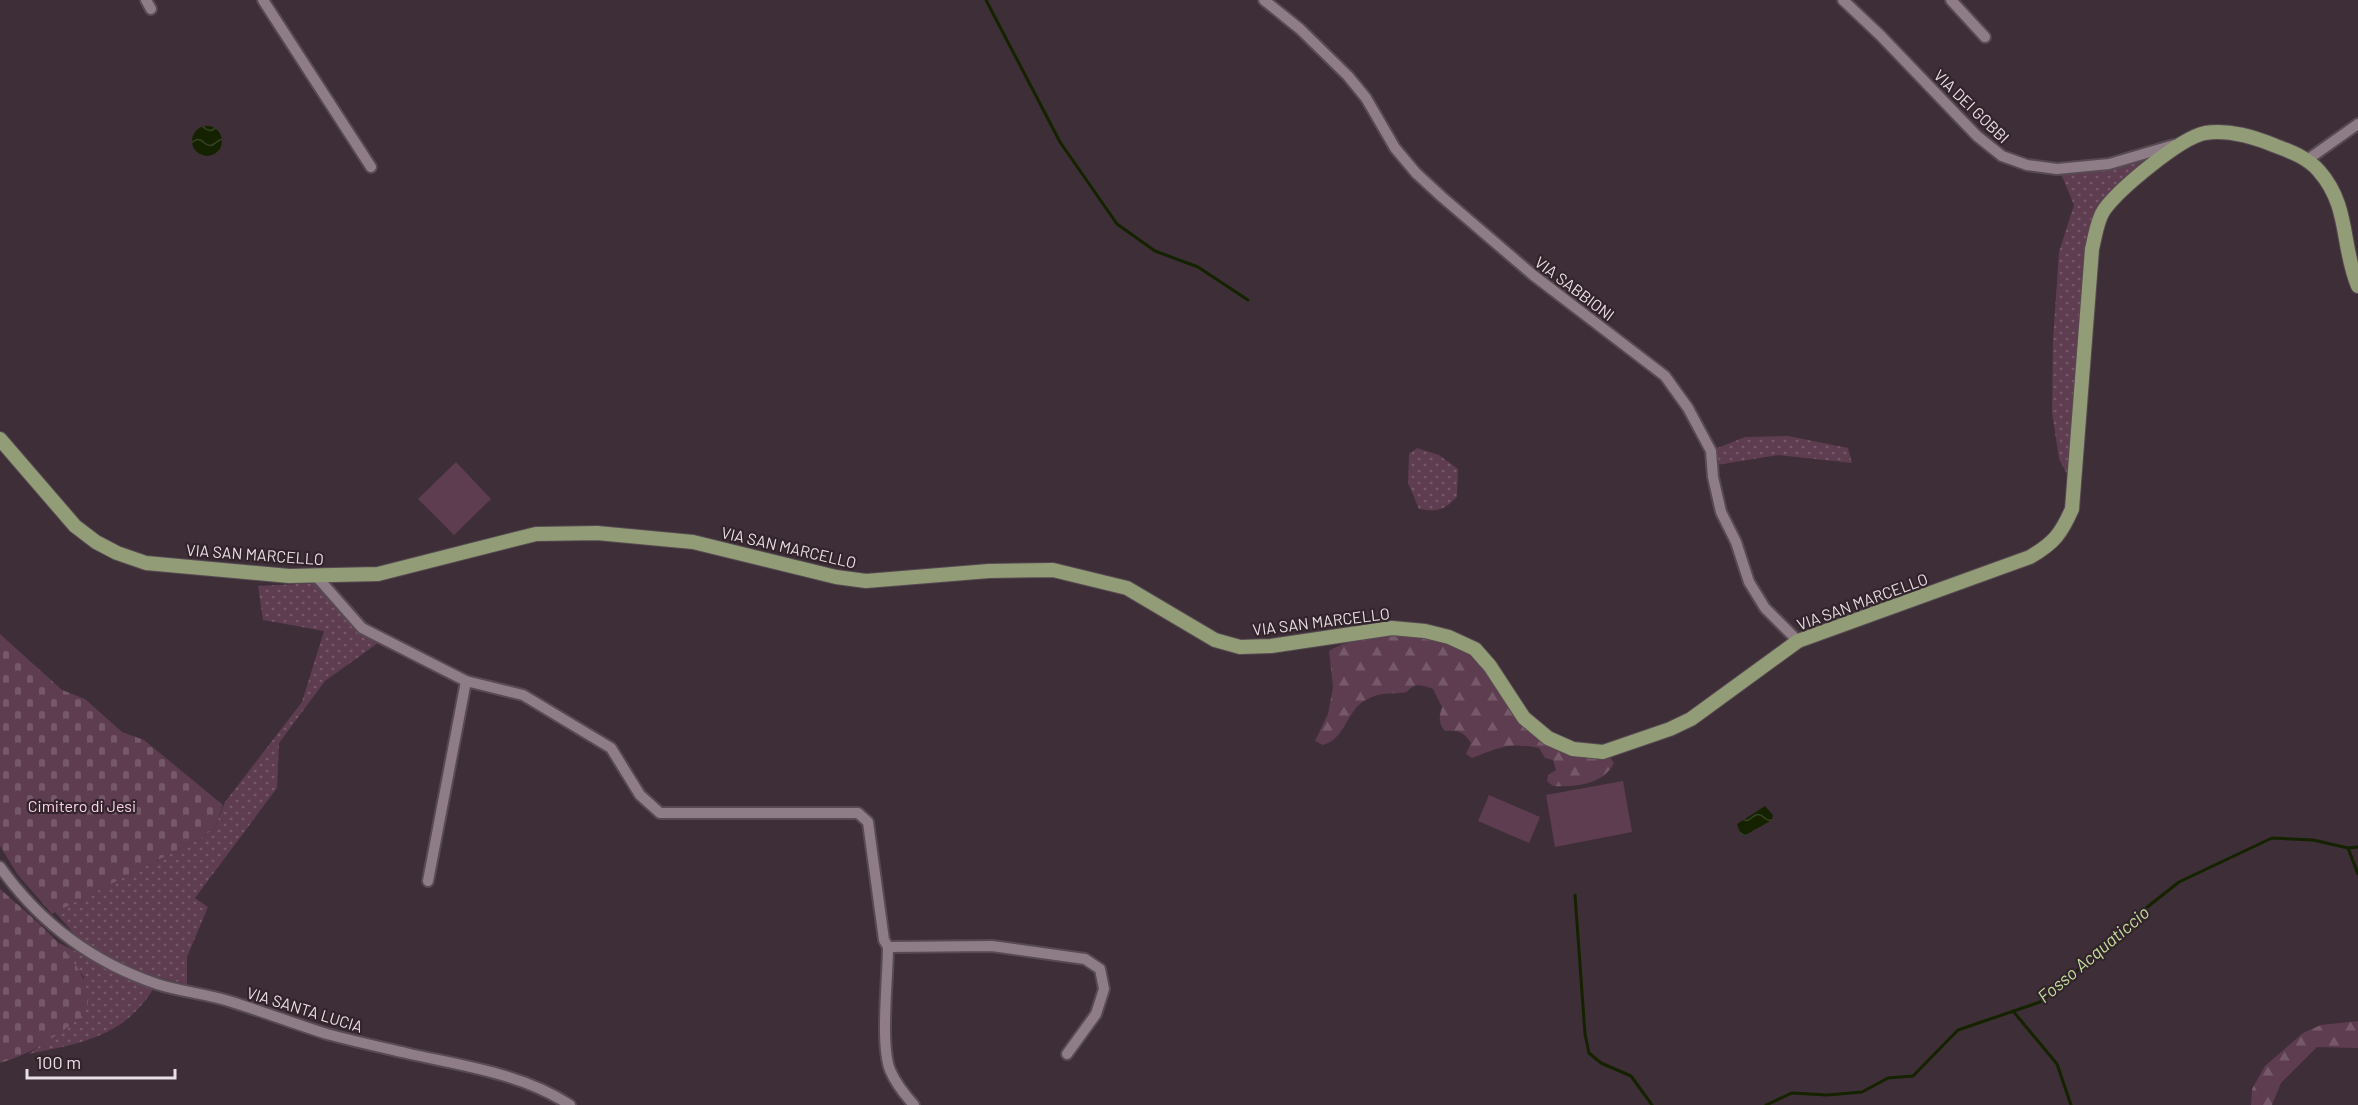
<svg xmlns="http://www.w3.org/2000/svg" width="2358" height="1105" viewBox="0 0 2358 1105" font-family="Barlow,sans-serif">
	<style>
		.grass { fill: url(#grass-dots) }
		.forest { fill: url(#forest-firs) }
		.cemetery { fill: url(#cemetery-stones) }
		.pitch { fill: #5f3d50 }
		.water { fill: url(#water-waves) }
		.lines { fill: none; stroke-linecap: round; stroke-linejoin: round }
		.stream { stroke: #152200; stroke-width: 3 }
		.minor-casing { stroke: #574a52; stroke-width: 14 }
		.major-casing { stroke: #574a52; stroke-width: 16 }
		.minor { stroke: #8e7c86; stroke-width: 10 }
		.major { stroke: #929c77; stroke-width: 14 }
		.labels { text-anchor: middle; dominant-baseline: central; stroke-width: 4.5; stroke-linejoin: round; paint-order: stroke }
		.street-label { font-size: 16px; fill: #eadfe5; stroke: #33242c }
		.park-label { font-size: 16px; fill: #fcd2e8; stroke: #33242c }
		.water-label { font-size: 18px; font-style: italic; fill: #c3df9e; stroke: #33242c }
	</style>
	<defs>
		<pattern id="grass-dots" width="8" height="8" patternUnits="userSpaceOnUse" patternTransform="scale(1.5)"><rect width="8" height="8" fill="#5f3d50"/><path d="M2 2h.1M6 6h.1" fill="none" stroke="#765969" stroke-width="1.8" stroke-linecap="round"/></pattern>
		<pattern id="forest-firs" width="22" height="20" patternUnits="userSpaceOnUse" patternTransform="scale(1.5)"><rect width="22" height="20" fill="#5f3d50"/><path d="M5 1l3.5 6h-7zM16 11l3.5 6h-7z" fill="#765969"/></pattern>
		<pattern id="cemetery-stones" width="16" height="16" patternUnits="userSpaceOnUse" patternTransform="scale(1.5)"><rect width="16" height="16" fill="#5f3d50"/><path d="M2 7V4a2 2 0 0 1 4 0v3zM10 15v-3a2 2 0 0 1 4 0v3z" fill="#765969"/></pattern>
		<pattern id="water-waves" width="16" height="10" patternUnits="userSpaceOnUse" patternTransform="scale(1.5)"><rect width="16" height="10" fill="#152200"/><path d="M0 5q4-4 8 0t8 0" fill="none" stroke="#374225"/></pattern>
	</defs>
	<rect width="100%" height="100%" fill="#3e2e37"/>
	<g class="grass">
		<path d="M2160,153L2104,198L2089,231L2071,482L2059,459L2052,412L2053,340L2059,252L2074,205L2061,174L2100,170Z"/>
		<path d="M1788,436L1848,448L1852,463L1778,455L1717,465L1715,449L1745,437Z"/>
		<path d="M1417,448L1439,455L1458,469L1457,497C1443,511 1437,512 1419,509L1408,483L1409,454Z"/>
		<path d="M318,583L358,631L378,643L325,681L279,743L277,788L195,898L208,907L187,957V984L133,971L83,944L55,912L199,839L215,828L225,802L302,702L324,631L263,620L258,586Z"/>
		<path d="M57,942L109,968L155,986C125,1037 82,1043 28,1054L83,1015L84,977Z"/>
	</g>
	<g class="forest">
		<path d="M1404,635L1435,637L1464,648L1481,661L1530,729L1610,757L1614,763C1603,785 1575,787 1553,786L1547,781L1548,775L1556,770L1553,760L1545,758L1539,748C1508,742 1501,747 1472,758L1466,754L1471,743C1464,732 1458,730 1445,731C1438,723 1439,717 1442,707L1433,689C1422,685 1415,682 1407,692C1391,695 1381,691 1366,700C1346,710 1346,739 1323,745L1315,741L1328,714L1333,687L1329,651C1352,637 1378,637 1404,635Z"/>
		<path d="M2358,1021V1048L2317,1047L2281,1083L2272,1105H2251L2252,1089L2265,1066L2303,1033L2321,1025Z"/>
	</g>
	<g class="cemetery">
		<path d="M0,634L62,690L85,699L122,732L144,740L223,805L215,828L199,839L52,914L18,875L0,846Z"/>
		<path d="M0,889C25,912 110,976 83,1015C78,1021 67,1027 61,1032C39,1047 26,1055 0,1063Z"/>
	</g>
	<g class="pitch">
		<path d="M456,462L491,499L454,535L418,499Z"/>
		<path d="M1623,781L1632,832L1555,847L1546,795Z"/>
		<path d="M1489,795L1540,817L1529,843L1478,821Z"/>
	</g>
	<g class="water">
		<circle cx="207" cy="141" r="15"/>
		<path d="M1765,806L1773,815L1772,820L1744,836L1740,833L1737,824Z"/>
	</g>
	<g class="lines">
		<g class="stream">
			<path d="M986,0L1060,142L1117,224L1155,251L1198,267L1248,300"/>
			<path d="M2348,848L2358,874"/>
			<path d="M1575,895L1585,1034L1589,1053L1601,1063L1631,1076L1652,1105"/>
			<path d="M2013,1011L2057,1064L2071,1105"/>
			<path d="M1766,1105L1792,1093L1827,1095L1862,1092L1888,1078L1913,1076L1958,1030L2040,1002L2072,976L2098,949L2136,916L2179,882L2272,838L2313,840L2348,848L2358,847"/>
		</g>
		<defs>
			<g id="minor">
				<path d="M146,0L151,9"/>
				<path d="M263,0L371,167"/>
				<path d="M1264,0L1300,29L1348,76L1366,98L1395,148L1416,173L1442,197L1533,275L1665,376L1688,408L1711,451L1713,477L1721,512L1736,542L1749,582L1765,608L1798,641"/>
				<path d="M1843,0L1880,35L1977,136L2002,156L2027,165L2057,169L2109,164L2174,145"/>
				<path d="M1951,0L1985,37"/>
				<path d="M2307,160L2358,124"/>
				<path d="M317,577L362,628L466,681L428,881"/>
				<path d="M466,681L523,695L611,748L640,795L660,813H858L868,822L884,940L888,947L992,946L1085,959L1100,969L1104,989L1096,1014L1067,1054"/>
				<path d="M0,867C40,923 92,962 157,984C182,992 208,994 232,1002C264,1012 295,1024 327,1034C353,1041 380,1047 406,1053C462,1066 521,1073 570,1105"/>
				<path d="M888,947C888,978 880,1044 890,1070C896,1084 904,1094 914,1105"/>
			</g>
			<path id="major" d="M0,439L75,526L96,542L117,553L146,563L289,576L378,574L536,534L597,533L693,542L836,577L866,581L989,571L1053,570L1127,588L1215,640L1240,647L1271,646L1392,628L1425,631L1449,637L1475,649L1490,666L1524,718L1548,738L1573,749L1603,752L1670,729L1691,719L1798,641L2030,557C2054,543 2061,534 2072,509L2092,249C2095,237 2097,220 2104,210C2119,189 2180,138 2205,133C2229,129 2254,137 2276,146C2292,152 2308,158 2319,171C2350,206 2341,246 2358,286"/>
		</defs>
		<use href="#minor" class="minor-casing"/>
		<use href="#major" class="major-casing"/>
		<use href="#minor" class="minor"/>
		<use href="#major" class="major"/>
	</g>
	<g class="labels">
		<g class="street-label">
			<text transform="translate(1972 106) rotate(44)">VIA DEI GOBBI</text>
			<text transform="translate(1575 288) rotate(37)">VIA SABBIONI</text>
			<text transform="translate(789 547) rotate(13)">VIA SAN MARCELLO</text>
			<text transform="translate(255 554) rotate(4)">VIA SAN MARCELLO</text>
			<text transform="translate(1862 601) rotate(-20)">VIA SAN MARCELLO</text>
			<text transform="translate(1321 621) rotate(-7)">VIA SAN MARCELLO</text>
			<text transform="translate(305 1009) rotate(17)">VIA SANTA LUCIA</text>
		</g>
		<g class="park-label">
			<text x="82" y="805">Cimitero di Jesi</text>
		</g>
		<g class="water-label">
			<text transform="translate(2093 954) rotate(-40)">Fosso Acquaticcio</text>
		</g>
	</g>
	<path d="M27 1069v9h148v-9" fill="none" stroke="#eadfe5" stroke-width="3"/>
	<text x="36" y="1069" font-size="18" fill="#eadfe5" stroke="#33242c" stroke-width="4.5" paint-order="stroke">100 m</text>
</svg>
